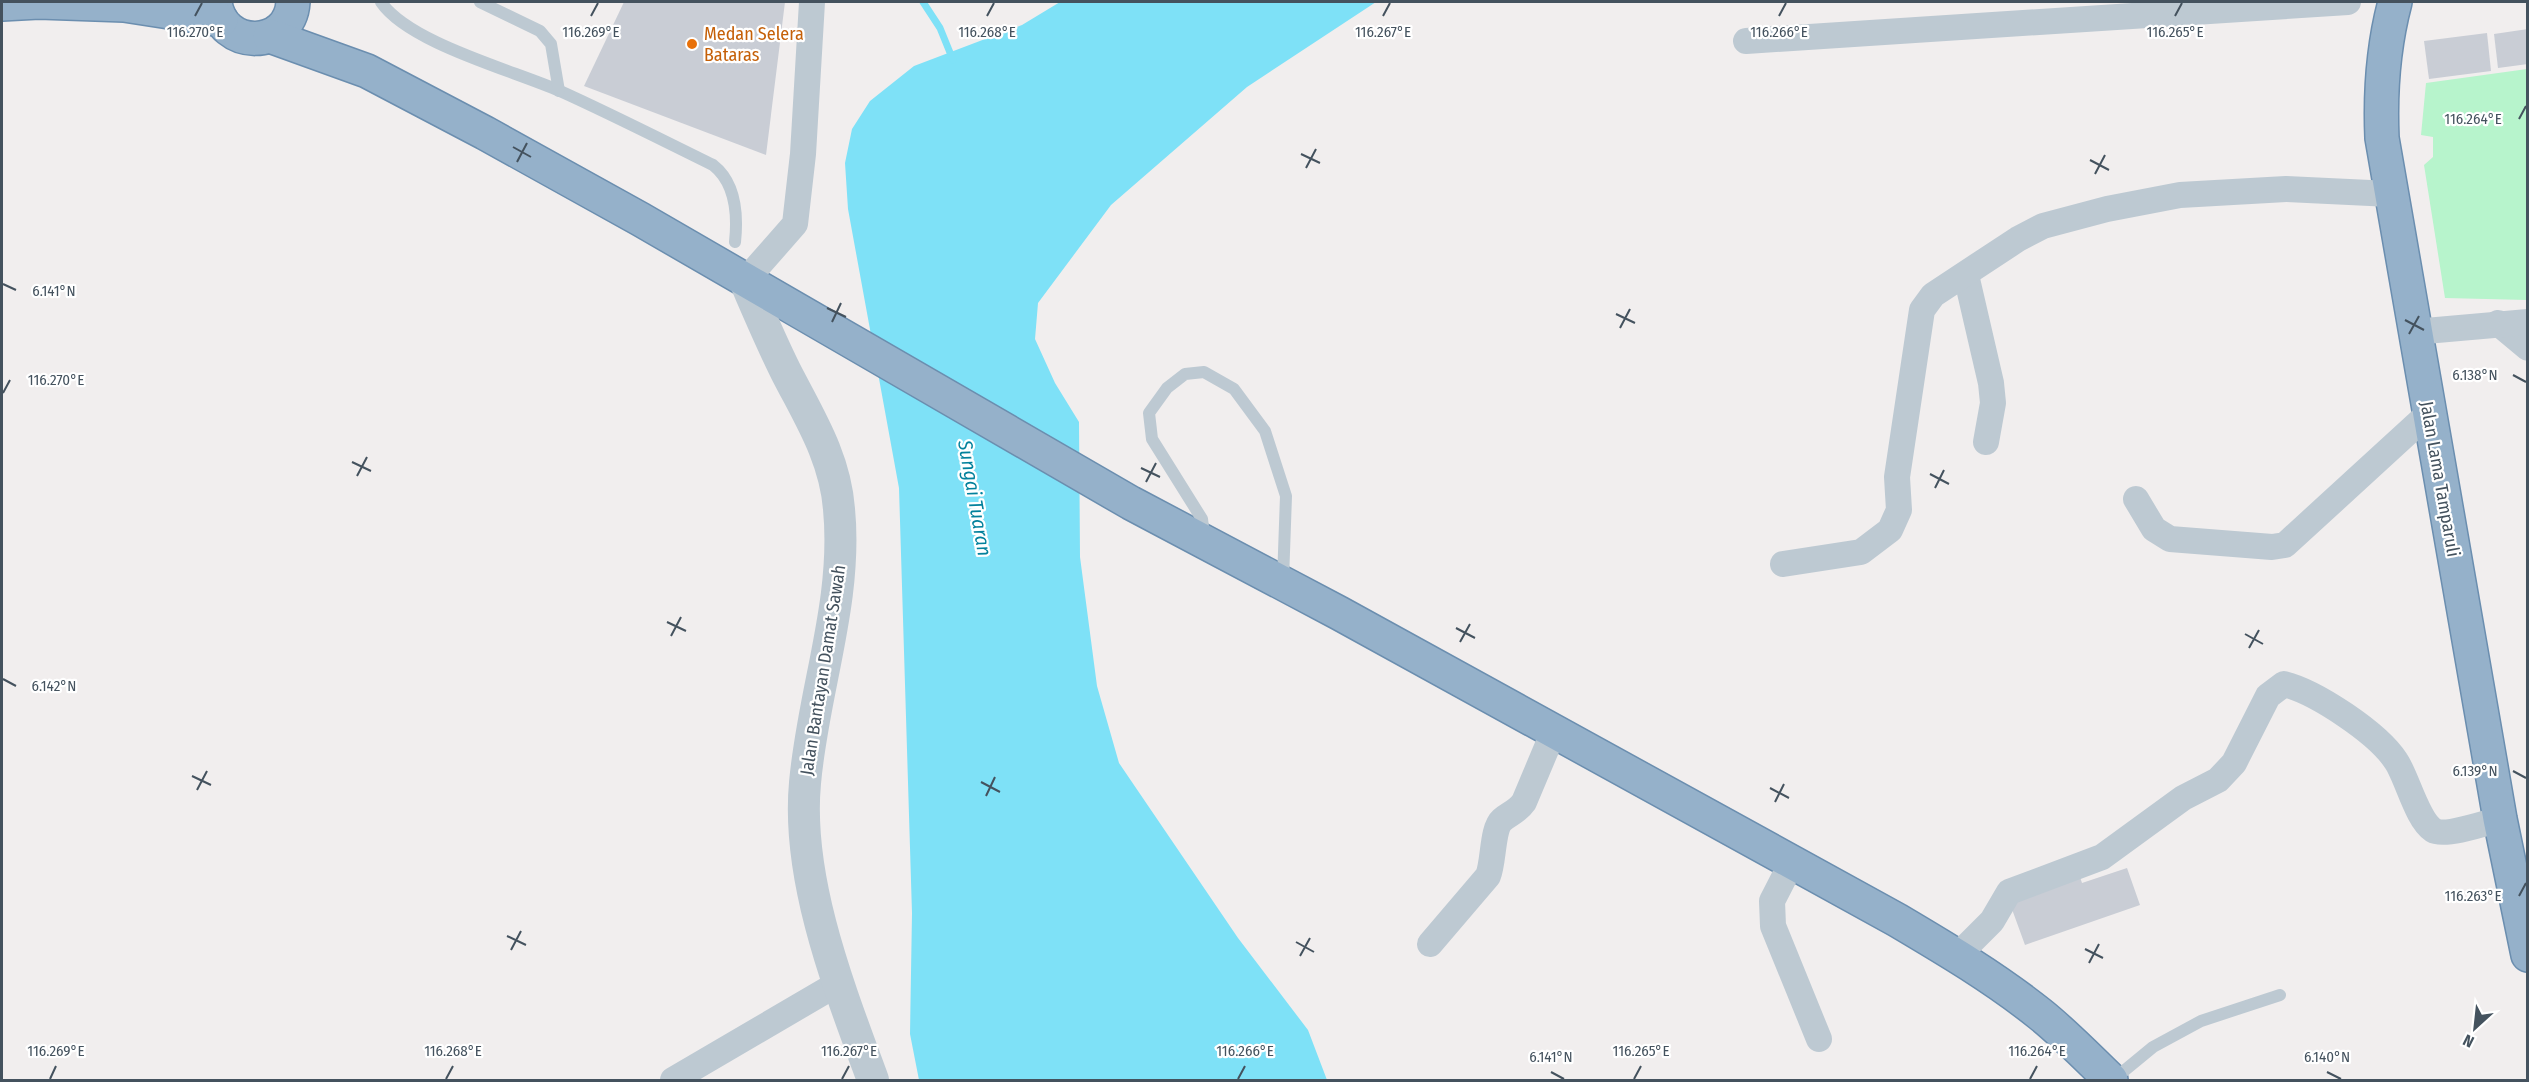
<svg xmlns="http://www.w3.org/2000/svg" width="2529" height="1082" viewBox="0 0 2529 1082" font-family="'Fira Sans Condensed',sans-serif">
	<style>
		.green { fill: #b7f4cc }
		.water { fill: #7ee1f7 }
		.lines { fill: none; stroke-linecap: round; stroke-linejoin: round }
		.stream { stroke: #7ee1f7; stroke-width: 7 }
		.building { fill: #c9cdd5 }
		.trunk-casing { stroke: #6b8eaf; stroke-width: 36 }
		.service { stroke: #bdc9d2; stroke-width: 12 }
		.minor { stroke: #bdc9d2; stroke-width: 26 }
		.tertiary { stroke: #bdc9d2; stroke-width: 32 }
		.trunk { stroke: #95b1ca; stroke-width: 33 }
		.ticks { fill: none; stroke: #44525e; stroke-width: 2 }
		.food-dot { fill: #e8710a; stroke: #fff; stroke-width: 2 }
		.labels { text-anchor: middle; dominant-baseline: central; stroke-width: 4.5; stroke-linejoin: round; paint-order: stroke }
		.food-label { font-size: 18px; fill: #c56008; stroke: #fff; text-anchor: start }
		.street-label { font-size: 18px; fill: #44525e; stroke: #fff }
		.water-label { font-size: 20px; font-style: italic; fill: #03819c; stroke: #fff }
		.ticks-label { font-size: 15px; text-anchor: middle; fill: #44525e; stroke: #fff; stroke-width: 4.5; stroke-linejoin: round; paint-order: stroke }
	</style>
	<rect width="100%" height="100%" fill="#f1eeee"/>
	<path class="green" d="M2527,69V300L2445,298L2424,165L2433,157V137L2421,135L2426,83Z"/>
	<path class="water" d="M1060,2H1376L1247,87L1111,205L1038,303L1035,339L1055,383L1079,422L1080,557L1097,686L1119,763L1238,938L1308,1030L1327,1080H919L910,1034L912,913L899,488L848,209L845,163L852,129L870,101L914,66L1022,25Z"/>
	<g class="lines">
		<path class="stream" d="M923,2L940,28L953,60"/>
	</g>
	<g class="building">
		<path d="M624,2H785L766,155L584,86Z"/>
		<path d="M2528,29V64L2498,68L2494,34Z"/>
		<path d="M2487,33L2491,71L2429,79L2424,41Z"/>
		<path d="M2127,868L2140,905L2025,945L2009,901L2080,877L2082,883Z"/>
	</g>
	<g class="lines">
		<defs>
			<g id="trunk">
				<path d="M215,2C221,51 290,50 293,2"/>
				<path d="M2395,2C2383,47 2380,91 2382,138L2500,819L2528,955"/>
				<path d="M2,4L39,2L124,5L221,20"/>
				<path d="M270,36L367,71L485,133L640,219L1131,503L1339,613L1897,920C1946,949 1995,978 2040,1014C2065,1034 2088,1058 2111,1080"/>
			</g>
		</defs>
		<use href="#trunk" class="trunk-casing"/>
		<g class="service">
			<path d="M381,2C409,43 512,70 560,91C611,114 662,140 713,165C736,183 738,214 735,242"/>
			<path d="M480,2L540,31L551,44L559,91"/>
			<path d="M1197,535L1203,527L1202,519L1152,439L1149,413L1167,388L1185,374L1204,372L1234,389L1265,431L1286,496L1283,580"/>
			<path d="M2113,1080L2153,1047L2201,1021L2280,995"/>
		</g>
		<g class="minor">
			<path d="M1746,41L2348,2"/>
			<path d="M1966,275L1991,383L1993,403L1986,442"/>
			<path d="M745,281L795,224L803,154L812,2"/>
			<path d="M2498,323L2528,348"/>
			<path d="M2414,332L2528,322"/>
			<path d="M2136,499L2154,529L2170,539L2272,547L2285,545L2428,414"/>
			<path d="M1783,564L1861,552L1890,530L1899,510L1897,477L1922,310L1933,295L2018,239L2043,226L2107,209L2180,195L2286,189L2391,194"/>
			<path d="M1791,864L1772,901L1773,926L1819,1039"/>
			<path d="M1430,944L1488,876C1494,861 1492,829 1502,820C1510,813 1517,812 1524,802L1553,733"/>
			<path d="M1958,955L1992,921L2009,892L2102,857L2183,798L2218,780L2234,763L2268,696L2284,684C2316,692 2378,733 2396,761C2407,777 2417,820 2433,830C2444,837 2486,823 2500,819"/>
			<path d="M673,1080L837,984"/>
		</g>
		<path class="tertiary" d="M745,281C758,311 771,342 786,372C809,417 835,457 839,509C848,602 813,691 805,783C796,880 840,990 873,1080"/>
		<use href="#trunk" class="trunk"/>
	</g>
	<path class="ticks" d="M195,16L202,3M591,16L598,3M987,16L994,3M1383,16L1390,3M1779,16L1786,3M2175,16L2182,3M2519,119L2526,106M513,147L531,157M1301,154L1320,163M2090,160L2109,170M517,162L527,143M1306,168L1316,149M2095,174L2105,155M3,284L16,290M827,308L846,317M1616,314L1635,323M2405,320L2424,330M832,322L841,303M1620,328L1630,309M2409,334L2419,316M2513,375L2526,382M3,393L10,380M352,462L371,471M1141,468L1160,477M1930,474L1949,484M357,476L367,457M1146,482L1156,463M1935,488L1944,470M667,622L686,631M1456,628L1475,638M2245,634L2263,644M671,636L681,617M1460,642L1470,624M2249,648L2259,630M3,679L16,686M2513,771L2526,778M192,776L211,785M981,782L1000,792M1770,788L1789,798M197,790L207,771M986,796L995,777M1775,802L1784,784M2519,896L2526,883M507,936L526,945M1296,942L1314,952M2085,949L2103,958M511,950L521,931M1300,956L1310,938M2089,963L2099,944M1551,1072L1564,1079M2327,1072L2341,1079M50,1079L56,1066M446,1079L453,1066M842,1079L849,1066M1238,1079L1245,1066M1634,1079L1641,1066M2030,1079L2037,1066"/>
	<circle class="food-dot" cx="692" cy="44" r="6"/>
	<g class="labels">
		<g class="food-label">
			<text x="704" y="34">Medan Selera<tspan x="704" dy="21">Bataras</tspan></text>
		</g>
		<g class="street-label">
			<text transform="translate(2440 479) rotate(80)">Jalan Lama Tamparuli</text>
			<text transform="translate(823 670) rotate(-81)">Jalan Bantayan Damat Sawah</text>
		</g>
		<g class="water-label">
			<text transform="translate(975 498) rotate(80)">Sungai Tuaran</text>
		</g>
	</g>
	<g class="ticks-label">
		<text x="195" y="37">116.270°E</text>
		<text x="591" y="37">116.269°E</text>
		<text x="987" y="37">116.268°E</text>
		<text x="1383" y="37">116.267°E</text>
		<text x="1779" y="37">116.266°E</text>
		<text x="2175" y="37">116.265°E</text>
		<text x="2473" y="124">116.264°E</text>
		<text x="54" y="296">6.141°N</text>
		<text x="2475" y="380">6.138°N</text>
		<text x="56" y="385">116.270°E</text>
		<text x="54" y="691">6.142°N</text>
		<text x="2475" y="776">6.139°N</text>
		<text x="2473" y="901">116.263°E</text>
		<text x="56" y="1056">116.269°E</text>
		<text x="453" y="1056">116.268°E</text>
		<text x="849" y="1056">116.267°E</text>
		<text x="1245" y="1056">116.266°E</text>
		<text x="1641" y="1056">116.265°E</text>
		<text x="2037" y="1056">116.264°E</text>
		<text x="1551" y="1062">6.141°N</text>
		<text x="2327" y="1062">6.140°N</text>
	</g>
	<rect width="2529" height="1082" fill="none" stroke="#44525e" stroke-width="6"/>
	<g transform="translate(2475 1028) rotate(207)" stroke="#ffffff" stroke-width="4.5" paint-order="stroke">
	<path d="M0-4.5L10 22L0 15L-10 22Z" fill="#44525e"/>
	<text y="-9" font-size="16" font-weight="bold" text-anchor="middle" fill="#44525e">N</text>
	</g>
</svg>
